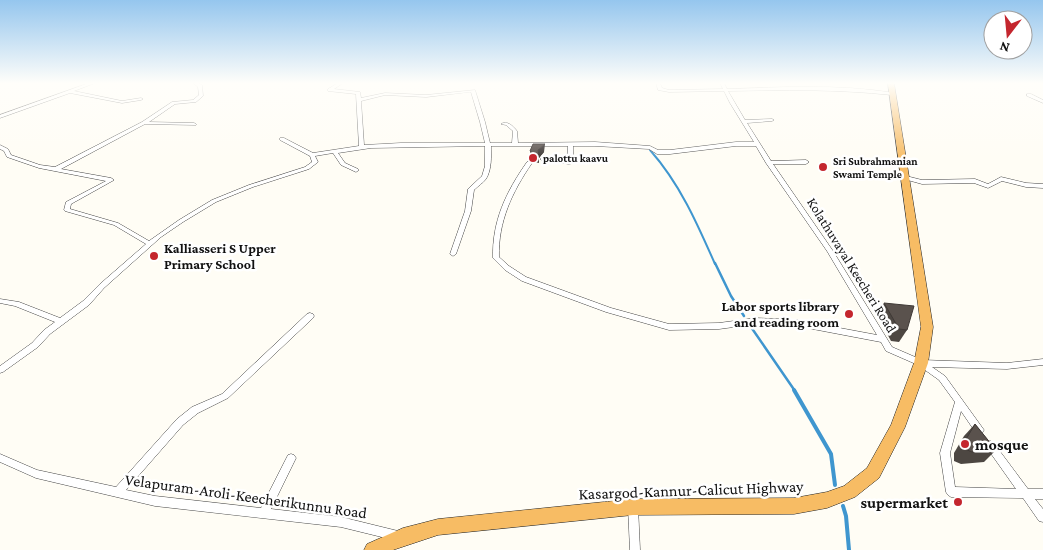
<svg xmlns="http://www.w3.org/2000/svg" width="1043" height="550" viewBox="0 0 1043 550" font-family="'Crimson Pro',serif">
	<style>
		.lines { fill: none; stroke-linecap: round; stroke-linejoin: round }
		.stream-far2 { stroke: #3f96cf; stroke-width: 2 }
		.stream-far1 { stroke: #3f96cf; stroke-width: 2.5 }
		.stream { stroke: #3f96cf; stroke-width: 4 }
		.minor-casing { stroke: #444; stroke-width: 1 }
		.trunk-casing { stroke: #222; stroke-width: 1 }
		.minor { fill: #fff; fill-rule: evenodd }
		.trunk { fill: #f7bc64; fill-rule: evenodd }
		.wall { fill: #4d4742 }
		.shaded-wall { fill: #3f3936 }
		.building { fill: #5a524d; stroke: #3f3936 }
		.poi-dot { fill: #c4262e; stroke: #fff; stroke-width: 2 }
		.labels { text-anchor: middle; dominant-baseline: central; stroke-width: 5; stroke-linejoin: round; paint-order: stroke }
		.far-poi-label { font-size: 11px; font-weight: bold; fill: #111; stroke: #fff; text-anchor: start }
		.poi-label { font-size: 14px; font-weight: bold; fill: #111; stroke: #fff; text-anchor: start }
		.street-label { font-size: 14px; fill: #111; stroke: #fff }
		.near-poi-label { font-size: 16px; font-weight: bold; fill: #111; stroke: #fff; text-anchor: start }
		.near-street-label { font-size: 16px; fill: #111; stroke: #fff }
	</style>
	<rect width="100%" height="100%" fill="#fffdf5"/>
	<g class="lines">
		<path class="stream-far2" d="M650,150C680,184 697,223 715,264"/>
		<g class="stream-far1">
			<path d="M715,263L731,296L744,316"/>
			<path d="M751,327L795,391"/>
		</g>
		<g class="stream">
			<path d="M794,390L831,454L835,485"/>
			<path d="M843,506L846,516L849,550"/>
		</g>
		<defs>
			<g id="minor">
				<path d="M89,83H95L74,91L122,101L141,98L143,99L141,100L122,103L70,93L0,118V115Z"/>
				<path d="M193,83H198L202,85L203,96L196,102L175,104L149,122L194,123L196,124V125L145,124L61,169L111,178L114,180L71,204L70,209L118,223L149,241L179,220L212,200L249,185L305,167L312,162L310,156L280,140V138H284L313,153L359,146L356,94L328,91V89L338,83H343L334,89L360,92L361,98L385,93L426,95L475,90L485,122L490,143H512L513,131L506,125L501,124C507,120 513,126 517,131L518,143L595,142L650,146L658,150H670L736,142H754L730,103L724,91L669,92L658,90L656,83H660L662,88L669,90L723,89L720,83H724L727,89C782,87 839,84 894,93V94L892,95C837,89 783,90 728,91L745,120L772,119L774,120L772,121L747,123L771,161L806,160L809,162L806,164H773L833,251L892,347L922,360L1007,363L1043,359V365L1007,369L932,367L945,376L984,430L982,433L979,434L976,433L961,411L950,453L955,487L1016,489L987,448L985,445L987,442L990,441L993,442L1028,489H1043V499H1035L1043,509V522L1039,521L1023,498L951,497L948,495L946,492L940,453L955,402L939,380L918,365L886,351L881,342L797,326L756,324L719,329L669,330L606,312L522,281L505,270L493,258C492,221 506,192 527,162L529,161L532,163C512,192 498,222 499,257L509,266L526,277L611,308L669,324L719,323L756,318L797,320L877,335L827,251L766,163L756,146H736L670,154H657L649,149L595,146H573V162L570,164L543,161L540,159L543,157L567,160L568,146H491C491,156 492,169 486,179C483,183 478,186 474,190L471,211L456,254L453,256L450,254L465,211L468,189L482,176L485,166V146L371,148L338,153L345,163L358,169L359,170L356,172L341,165L333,153L315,156L318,162L309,169L253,187L216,202L183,222L161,237L104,288L89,305L50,334L38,347L3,372L0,373V366L32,343L44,330L55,322L15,306L0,303V299L19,302L60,318L83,301L100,284L146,244L114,225L65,211L64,210L66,202L106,181L39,168L7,157L4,151L0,149V145L8,149L11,155L40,165L55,167L142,122L172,102L193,100L199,95L198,87ZM471,92L480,122L485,143H401L364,145L361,101L385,95L426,97Z"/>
				<path d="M1027,94H1031L1043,100V103L1027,96Z"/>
				<path d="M906,176L922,180L975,179L988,184L1001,177L1026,183L1043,184V188L1026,187L1002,181L988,188L974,183L922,184L904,179L903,178Z"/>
				<path d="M310,313L313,314L314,316L313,318L228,398L198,413L183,425L126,490L155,496L261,508L288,455L291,454L294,455L296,458L271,509L341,517L398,531L402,532L403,536L402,540L398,541L341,527L155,506L36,478L0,462V454L37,470L116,487L177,419L192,407L222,394L307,314Z"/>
				<path d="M633,502L637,504L638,507L640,550H630L628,507L629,504Z"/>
			</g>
			<path id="trunk" d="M888,83H894L933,327L928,363L905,427L879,478L855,497L827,508L794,514L633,515L438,535L393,550H364L367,544L403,528L438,519L633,499L794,498L827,492L844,486L867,468L891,425L914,363L921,327Z"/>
		</defs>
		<use href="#minor" class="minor-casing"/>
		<use href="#trunk" class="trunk-casing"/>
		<use href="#minor" class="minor"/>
		<use href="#trunk" class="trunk"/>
	</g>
	<g class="wall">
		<path d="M530,151L544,152L539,158V163L534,162L530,159Z"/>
		<path d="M884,303L907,330L899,342L891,341L877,315Z"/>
		<path d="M975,424L996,450L984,462L961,464L954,461V453L964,436Z"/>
	</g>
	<path class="shaded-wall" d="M545,144L544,152L539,158L538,150Z"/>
	<g class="building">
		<path d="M533,144H545L538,150L539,155L534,154L530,151Z"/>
		<path d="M884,303L914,306L907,330L899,329Z"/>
		<path d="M975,424L996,450L972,452L965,449V441Z"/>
	</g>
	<linearGradient id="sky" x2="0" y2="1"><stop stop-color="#95c6ee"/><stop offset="0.52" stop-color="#fffefa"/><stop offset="1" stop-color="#fffefa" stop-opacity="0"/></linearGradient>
	<rect width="1043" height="160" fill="url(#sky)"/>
	<g class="poi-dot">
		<circle cx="533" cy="158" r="5"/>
		<circle cx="823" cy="167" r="5"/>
		<circle cx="154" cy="256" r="5"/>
		<circle cx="849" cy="314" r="5"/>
		<circle cx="965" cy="444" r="5"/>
		<circle cx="958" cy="502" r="5"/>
	</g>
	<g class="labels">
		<g class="far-poi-label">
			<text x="543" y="158">palottu kaavu</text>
			<text x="833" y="161">Sri Subrahmanian<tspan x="833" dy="13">Swami Temple</tspan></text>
		</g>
		<g class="poi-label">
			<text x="164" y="248">Kalliasseri S Upper<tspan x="164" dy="16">Primary School</tspan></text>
			<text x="839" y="306" text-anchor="end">Labor sports library<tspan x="839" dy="16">and reading room</tspan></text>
		</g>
		<g class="street-label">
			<text transform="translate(852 265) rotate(58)">Kolathuvayal Keecheri Road</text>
		</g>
		<g class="near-poi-label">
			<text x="975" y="444">mosque</text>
			<text x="948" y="502" text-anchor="end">supermarket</text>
		</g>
		<g class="near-street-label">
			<text transform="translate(691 490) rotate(-2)">Kasargod-Kannur-Calicut Highway</text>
			<text transform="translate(246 496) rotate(8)">Velapuram-Aroli-Keecherikunnu Road</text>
		</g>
	</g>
	<g transform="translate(1008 35) rotate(196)"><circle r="24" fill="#ffffff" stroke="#a0a0a0"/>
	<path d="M0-4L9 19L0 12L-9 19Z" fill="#c4262e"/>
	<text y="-8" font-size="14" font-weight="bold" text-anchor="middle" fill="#111111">N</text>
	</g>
</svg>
